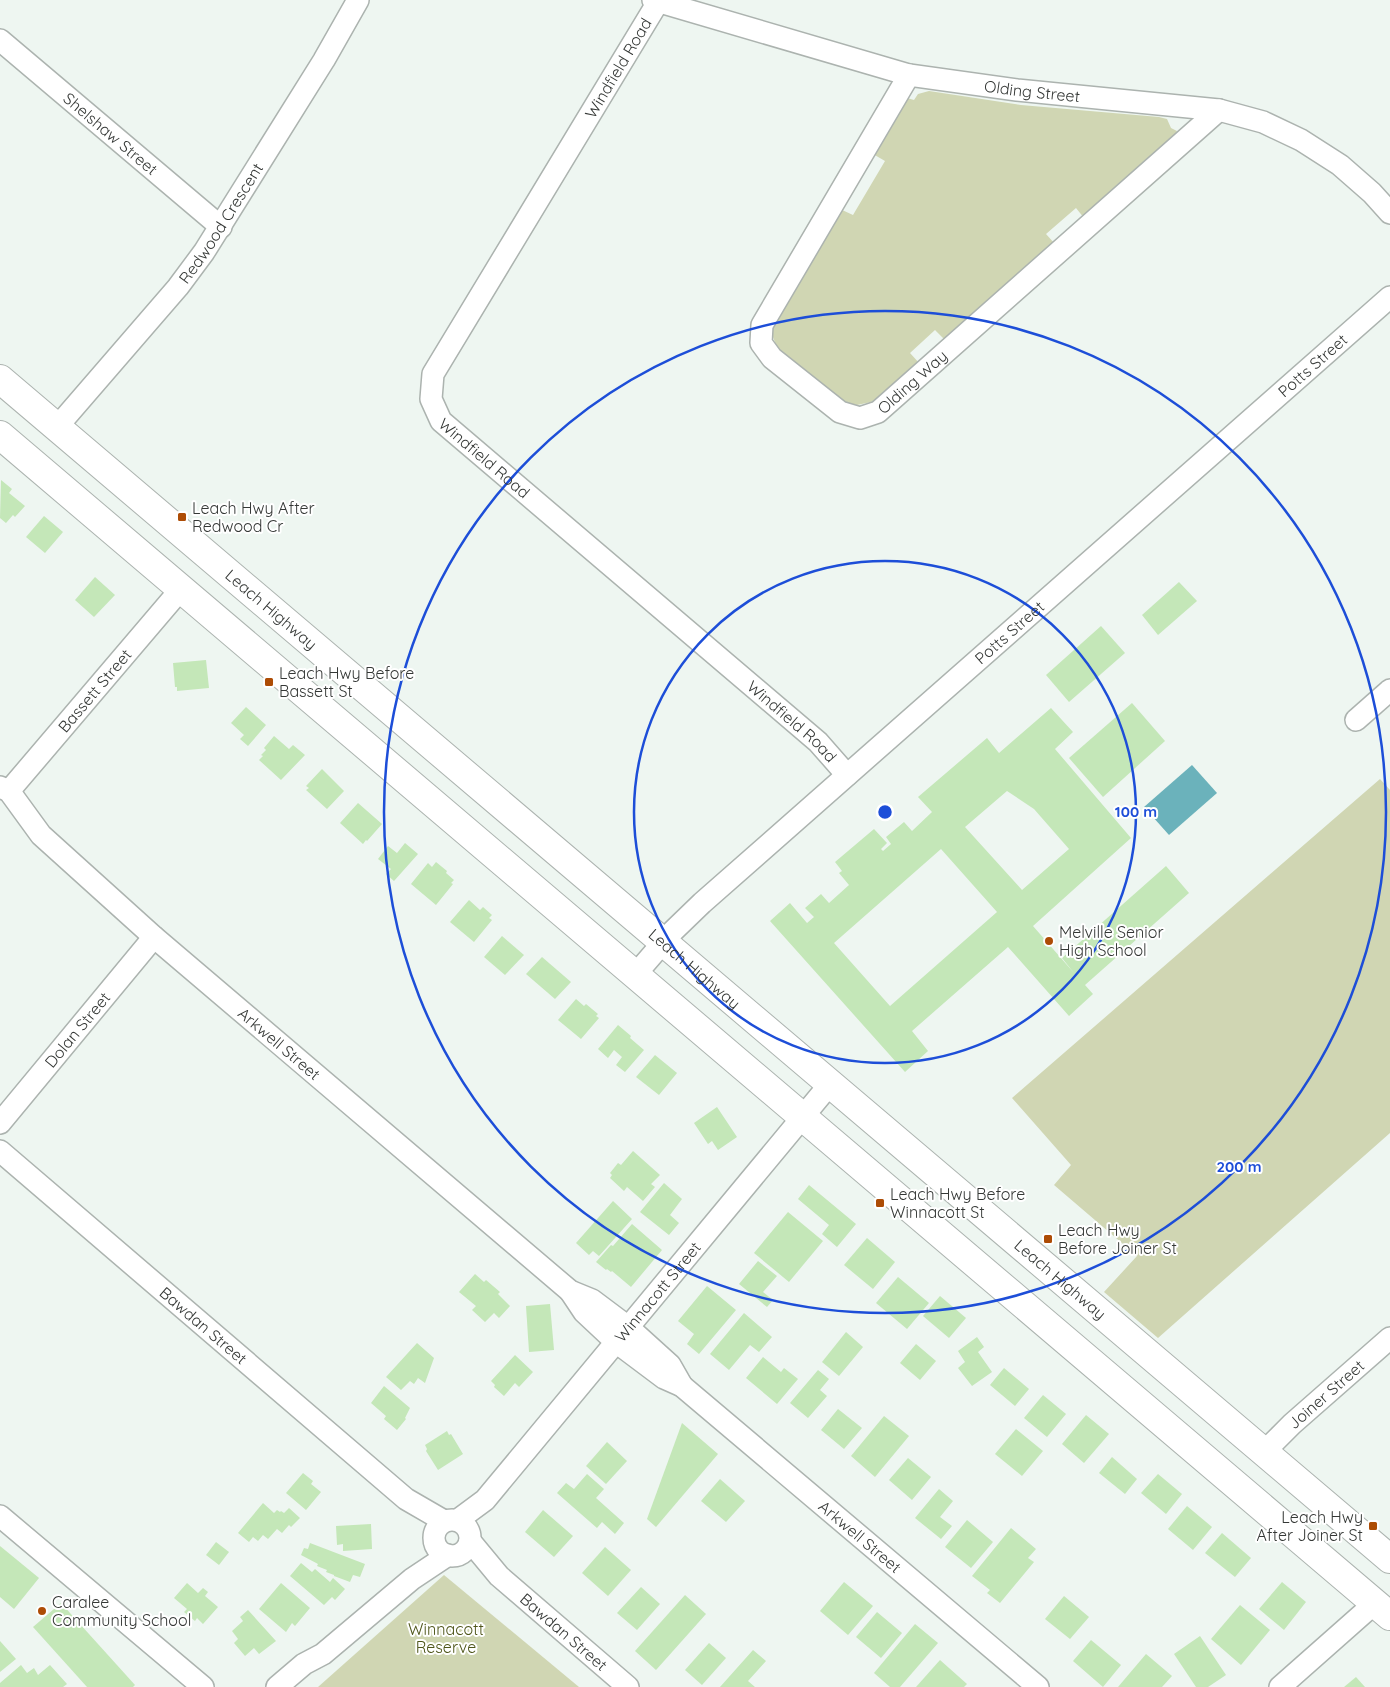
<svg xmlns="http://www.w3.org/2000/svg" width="1390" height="1687" viewBox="0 0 1390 1687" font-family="Quicksand,sans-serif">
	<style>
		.green { fill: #d0d6b3 }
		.water { fill: #6bb2bb }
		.building { fill: #c4e7b8; fill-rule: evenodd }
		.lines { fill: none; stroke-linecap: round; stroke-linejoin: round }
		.minor-casing { stroke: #acb3af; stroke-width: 24 }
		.highway-casing { stroke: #acb3af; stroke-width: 30 }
		.minor { stroke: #fff; stroke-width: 21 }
		.highway { stroke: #fff; stroke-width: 28 }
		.ring { fill: none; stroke: #1d4ed8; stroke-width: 2.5 }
		.poi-dot { fill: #ad4c05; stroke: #fff; stroke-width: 2 }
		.labels { text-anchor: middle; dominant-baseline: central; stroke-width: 4; stroke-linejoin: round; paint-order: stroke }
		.street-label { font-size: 16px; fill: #353836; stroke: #fff }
		.poi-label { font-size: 16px; fill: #353836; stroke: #fff; text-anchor: start }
		.park-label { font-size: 16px; fill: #4e5519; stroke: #fff }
		.centre { fill: #1d4ed8; stroke: #fff; stroke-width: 2.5 }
		.ring-label { font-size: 15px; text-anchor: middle; font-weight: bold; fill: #1d4ed8; stroke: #fff; stroke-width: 4; stroke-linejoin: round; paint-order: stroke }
	</style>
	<rect width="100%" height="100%" fill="#eef6f1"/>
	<g class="green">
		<path d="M929,91L1021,105L1159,117L1167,119L1171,128L1177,131L1175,137L1084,218L1076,208L1046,234L1055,244L946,341L935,330L910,353L920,364L883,396L871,402L857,405L845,403L794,366L777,348L773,337L772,328L840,209L853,215L885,161L873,154L907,98L914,100L918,94Z"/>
		<path d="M1380,779L1390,790V1133L1158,1338L1104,1292L1137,1256L1054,1185L1071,1165L1012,1098Z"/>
		<path d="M444,1575L579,1687H318Z"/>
	</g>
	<path class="water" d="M1192,765L1217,793L1169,835L1144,807Z"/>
	<g class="building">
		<path d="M1,480L12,489L9,493L25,506L15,517L13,515L6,523L0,518Z"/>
		<path d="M44,516L63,532L45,553L26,537Z"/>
		<path d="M95,577L115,595L94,617L75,600Z"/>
		<path d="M1179,582L1197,601L1158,635L1142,615Z"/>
		<path d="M1101,626L1125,653L1069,702L1046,675Z"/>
		<path d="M206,660L209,688L177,691V687H175L173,663Z"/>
		<path d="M1132,703L1165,741L1103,797L1069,758Z"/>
		<path d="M246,707L266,725L248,746L240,739L244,735L231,723Z"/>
		<path d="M1051,708L1073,732L1055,749L1131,838L1033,926L1074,973L1062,958L1166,866L1189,893L1085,985L1093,994L1069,1016L1008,947L912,1031L928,1051L905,1072L770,921L790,903L807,923L814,917L805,908L821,894L829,903L849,885L839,873L842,871L835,862L874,829L887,843L881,849L883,851L891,844L886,837L904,822L912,831L932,812L918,797L987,738L999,753ZM1007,791L1034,809L1069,849L1022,890L965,827ZM941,849L997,912L890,1006L834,943Z"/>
		<path d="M274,736L289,749L293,745L305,755L281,780L259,760L263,756L261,755L266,750L264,748Z"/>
		<path d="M322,769L344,791L327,809L306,790L309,788L306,786Z"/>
		<path d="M358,803L382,824L367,841L366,840L363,844L340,823Z"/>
		<path d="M405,843L418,854L394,881L386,874L391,869L378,859L388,846L397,853Z"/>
		<path d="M436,862L447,871L446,873L454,880L451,883L453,884L436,905L411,884L428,863L432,867Z"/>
		<path d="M469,900L480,910L483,907L492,915L489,918L492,920L474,942L450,922Z"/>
		<path d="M502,936L524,955L505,975L484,957Z"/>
		<path d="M542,957L571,982L555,999L526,974Z"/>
		<path d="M576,999L584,1006L586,1004L598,1014L596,1016L599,1018L581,1039L558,1020Z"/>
		<path d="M618,1025L631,1036L630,1038L644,1050L625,1072L616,1065L622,1057L614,1050L608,1058L598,1049Z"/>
		<path d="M655,1055L677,1073L659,1095L636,1077Z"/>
		<path d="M717,1107L737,1137L718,1150L712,1141L708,1144L694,1123Z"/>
		<path d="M633,1151L660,1175L651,1184L655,1187L643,1201L627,1187L624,1191L610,1178L612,1175L610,1173L618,1163L621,1165Z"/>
		<path d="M664,1183L682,1199L670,1215L679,1223L669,1235L640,1212Z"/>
		<path d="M809,1185L856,1224L837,1247L822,1234L829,1225L798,1199Z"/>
		<path d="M613,1201L632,1219L599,1256L593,1251L589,1255L576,1243Z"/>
		<path d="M788,1212L823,1241L789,1282L754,1253Z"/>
		<path d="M632,1224L662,1250L631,1287L612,1271L611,1272L607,1269L606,1270L596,1262L611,1245L613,1246Z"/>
		<path d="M867,1238L895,1262L873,1289L844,1265Z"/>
		<path d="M758,1261L777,1276L763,1292L773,1300L767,1307L739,1284Z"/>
		<path d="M475,1274L484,1282L486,1280L500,1292L498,1294L510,1306L499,1318L494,1313L485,1322L472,1310L476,1306L459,1292Z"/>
		<path d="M898,1277L929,1303L907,1329L876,1303Z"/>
		<path d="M707,1286L736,1310L699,1354L687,1344L694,1334L678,1321Z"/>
		<path d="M940,1296L966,1318L949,1338L923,1316Z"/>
		<path d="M550,1304L554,1350L529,1352L526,1306Z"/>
		<path d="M744,1313L772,1337L759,1352L750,1345L729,1370L710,1354Z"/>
		<path d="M846,1332L863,1347L839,1376L822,1362Z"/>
		<path d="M977,1337L984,1347L978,1352L992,1372L972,1386L958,1368L965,1362L958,1351Z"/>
		<path d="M417,1343L434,1358L425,1383L418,1378L414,1384L410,1381L401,1390L386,1377Z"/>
		<path d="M916,1344L936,1361L920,1380L900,1363Z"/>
		<path d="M515,1355L533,1372L519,1387L515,1383L504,1396L494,1387L495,1385L491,1381Z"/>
		<path d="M763,1357L781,1372L784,1368L798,1379L777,1404L746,1378Z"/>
		<path d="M1004,1368L1029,1389L1015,1406L990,1385Z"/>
		<path d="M818,1370L829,1379L820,1390L827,1396L808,1418L790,1403Z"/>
		<path d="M384,1386L410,1408L405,1418L406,1419L397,1430L384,1419L386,1416L371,1403Z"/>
		<path d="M1043,1395L1066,1414L1047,1437L1024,1418Z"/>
		<path d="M838,1409L862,1428L844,1449L821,1430Z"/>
		<path d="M1086,1415L1109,1434L1084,1463L1062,1444Z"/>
		<path d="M884,1416L909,1436L875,1477L851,1456Z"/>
		<path d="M682,1423L718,1454L656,1527L647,1519Z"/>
		<path d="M1016,1429L1043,1451L1022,1476L995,1454Z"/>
		<path d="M447,1431L449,1435L451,1434L463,1454L438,1470L426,1451L427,1449L425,1445Z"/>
		<path d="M607,1442L627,1461L606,1484L586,1466Z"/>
		<path d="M1112,1457L1137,1479L1125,1494L1099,1473Z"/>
		<path d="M908,1458L931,1477L912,1500L889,1480Z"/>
		<path d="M303,1473L313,1481L311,1484L321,1492L306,1510L286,1493Z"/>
		<path d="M587,1474L604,1489L596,1498L624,1523L615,1534L602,1522L597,1528L557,1493L566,1483L574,1489Z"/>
		<path d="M1158,1474L1182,1494L1166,1514L1141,1493Z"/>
		<path d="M720,1479L745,1501L726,1522L701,1501Z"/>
		<path d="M939,1489L953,1501L940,1517L952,1526L941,1539L915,1518Z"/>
		<path d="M263,1503L274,1513L277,1510L280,1512L281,1511L284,1513L289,1508L300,1518L291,1527L289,1525L282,1533L277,1529L268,1539L263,1535L258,1541L253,1537L249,1542L238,1533Z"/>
		<path d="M1187,1506L1212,1527L1193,1550L1168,1529Z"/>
		<path d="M543,1510L573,1536L554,1557L525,1532Z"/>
		<path d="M967,1520L993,1542L971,1568L945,1547Z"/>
		<path d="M371,1524L372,1549L343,1551V1544L337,1545L336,1526Z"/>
		<path d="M1011,1528L1036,1549L1028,1558L1034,1562L1000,1603L987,1593L990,1590L972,1576Z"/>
		<path d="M1222,1533L1251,1558L1235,1577L1205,1553Z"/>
		<path d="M216,1542L229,1552L219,1565L206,1555Z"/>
		<path d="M310,1543L365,1564L360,1577L353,1575L350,1582L334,1576V1575L326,1572L327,1570L317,1566L318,1564L301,1555L304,1548L308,1549Z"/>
		<path d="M0,1546L39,1578L14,1609L0,1597Z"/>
		<path d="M605,1547L631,1570L608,1596L582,1573Z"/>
		<path d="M301,1563L312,1572L315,1569L330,1582L333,1578L345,1589L335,1600L332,1597L324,1605L290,1576Z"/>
		<path d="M844,1582L873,1606L848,1635L820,1611Z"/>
		<path d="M1282,1582L1306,1602L1284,1630L1259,1609Z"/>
		<path d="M187,1583L198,1593L203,1588L208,1592L205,1596L218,1607L203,1624L197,1618L195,1621L184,1612L187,1609L174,1598Z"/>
		<path d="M281,1583L310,1608L295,1626L292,1623L286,1632L259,1609Z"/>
		<path d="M641,1587L660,1604L637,1630L617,1613Z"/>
		<path d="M685,1595L706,1614L656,1670L635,1651Z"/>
		<path d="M1064,1596L1089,1617L1070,1639L1045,1619Z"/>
		<path d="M61,1603L135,1685L133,1687H87L33,1627Z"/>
		<path d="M1240,1605L1270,1630L1241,1665L1211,1639Z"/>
		<path d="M248,1610L276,1641L259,1654L254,1648L245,1656L234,1643L238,1639L232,1631L243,1621L240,1617Z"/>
		<path d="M877,1612L902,1633L881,1658L856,1637Z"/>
		<path d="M915,1624L938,1643L900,1687H890L874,1673Z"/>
		<path d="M1200,1636L1226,1675L1208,1687H1196L1174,1654Z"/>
		<path d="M1091,1640L1121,1665L1103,1687L1073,1661Z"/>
		<path d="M0,1641L16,1659L0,1672Z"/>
		<path d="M709,1643L726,1658L702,1685L685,1670Z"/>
		<path d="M753,1650L766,1661L748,1681L755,1687H720Z"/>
		<path d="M1146,1654L1172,1676L1162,1687H1118Z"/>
		<path d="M940,1660L967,1684L964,1687H916Z"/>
		<path d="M21,1665L27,1673L34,1668L38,1675L50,1665L67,1684L63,1687H0V1683Z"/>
		<path d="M1356,1677L1365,1687H1344Z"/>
	</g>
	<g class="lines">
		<defs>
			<g id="minor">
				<path id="s1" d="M653,0L909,75L1017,90L1219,110L1263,122L1301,140L1340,165L1372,193L1390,213"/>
				<path id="s2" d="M658,2L433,374L431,399L441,421L818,742L847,775"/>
				<path id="s3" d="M0,40L221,227"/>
				<path id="s4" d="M909,75L762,325L761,343L772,358L840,412L860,418L878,412L1219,110"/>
				<path id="s5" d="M57,427L178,287L204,252L324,60L358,0"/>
				<path d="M1356,720L1390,690"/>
				<path id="s6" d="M0,787L9,791L41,835L154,937L570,1291L592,1300L628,1327L670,1365L682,1386"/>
				<path id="s7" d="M9,791L181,589"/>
				<path id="s8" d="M635,975L673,931L702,903L1390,297"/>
				<path id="s9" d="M0,1123L154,937"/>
				<path id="s10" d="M0,1151L406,1499L444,1521"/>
				<path id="s11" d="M570,1291L584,1312L616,1342L664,1378L682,1386L1038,1687"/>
				<path id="s12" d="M1265,1453L1274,1442L1292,1424L1390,1338"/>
				<path d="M0,1516L203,1687"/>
				<circle cx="452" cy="1538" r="18"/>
				<path id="s13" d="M458,1520L485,1500L830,1084"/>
				<path id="s14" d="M470,1541L499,1576L628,1687"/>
				<path d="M277,1687L304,1664L323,1654L412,1579L448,1555"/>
				<path d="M1280,1687L1375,1603"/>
			</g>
			<g id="highway">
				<path id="s15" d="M0,379L1390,1559"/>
				<path d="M0,435L1390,1616"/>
			</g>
		</defs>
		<use href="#minor" class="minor-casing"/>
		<use href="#highway" class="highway-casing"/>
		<use href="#minor" class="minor"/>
		<use href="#highway" class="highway"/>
	</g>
	<g class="ring">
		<circle cx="885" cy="812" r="251"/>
		<circle cx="885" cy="812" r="501"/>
	</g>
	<g class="poi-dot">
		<rect x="177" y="512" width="10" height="10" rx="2.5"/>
		<rect x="264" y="677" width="10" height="10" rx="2.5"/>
		<circle cx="1049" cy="941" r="5"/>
		<rect x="875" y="1198" width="10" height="10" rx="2.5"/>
		<rect x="1043" y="1234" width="10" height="10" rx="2.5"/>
		<rect x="1368" y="1521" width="10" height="10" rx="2.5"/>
		<circle cx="42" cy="1611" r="5"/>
	</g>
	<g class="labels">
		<g class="street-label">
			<text transform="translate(618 68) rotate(-59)">Windfield Road</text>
			<text stroke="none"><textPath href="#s1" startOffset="391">Olding Street</textPath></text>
			<text stroke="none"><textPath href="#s3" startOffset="145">Shelshaw Street</textPath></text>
			<text stroke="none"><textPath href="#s5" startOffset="262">Redwood Crescent</textPath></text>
			<text stroke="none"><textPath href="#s8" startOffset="912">Potts Street</textPath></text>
			<text stroke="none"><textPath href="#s4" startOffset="499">Olding Way</textPath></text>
			<text stroke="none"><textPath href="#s2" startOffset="541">Windfield Road</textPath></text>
			<text stroke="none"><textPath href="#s15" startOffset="356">Leach Highway</textPath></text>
			<text stroke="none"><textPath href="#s8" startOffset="508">Potts Street</textPath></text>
			<text stroke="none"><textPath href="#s7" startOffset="132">Bassett Street</textPath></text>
			<text stroke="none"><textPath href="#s2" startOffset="946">Windfield Road</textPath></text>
			<text stroke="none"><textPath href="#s15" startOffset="911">Leach Highway</textPath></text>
			<text stroke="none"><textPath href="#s9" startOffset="121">Dolan Street</textPath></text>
			<text stroke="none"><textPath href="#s6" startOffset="381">Arkwell Street</textPath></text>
			<text stroke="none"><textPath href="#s15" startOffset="1391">Leach Highway</textPath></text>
			<text stroke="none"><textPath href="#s13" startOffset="304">Winnacott Street</textPath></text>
			<text stroke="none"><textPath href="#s10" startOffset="268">Bawdan Street</textPath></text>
			<text stroke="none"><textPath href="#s12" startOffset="85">Joiner Street</textPath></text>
			<text stroke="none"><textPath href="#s11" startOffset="382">Arkwell Street</textPath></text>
			<text stroke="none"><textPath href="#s14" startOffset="131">Bawdan Street</textPath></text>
		</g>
		<g class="poi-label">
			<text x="192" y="508">Leach Hwy After<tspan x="192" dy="18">Redwood Cr</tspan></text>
			<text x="279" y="673">Leach Hwy Before<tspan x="279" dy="18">Bassett St</tspan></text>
			<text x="1059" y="932">Melville Senior<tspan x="1059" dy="18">High School</tspan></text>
			<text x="890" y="1194">Leach Hwy Before<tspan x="890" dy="18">Winnacott St</tspan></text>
			<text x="1058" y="1230">Leach Hwy<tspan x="1058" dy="18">Before Joiner St</tspan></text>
			<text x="1363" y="1517" text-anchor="end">Leach Hwy<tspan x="1363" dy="18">After Joiner St</tspan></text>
			<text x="52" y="1602">Caralee<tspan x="52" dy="18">Community School</tspan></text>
		</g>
		<g class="park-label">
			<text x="446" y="1629">Winnacott<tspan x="446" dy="18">Reserve</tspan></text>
		</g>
	</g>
	<circle cx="885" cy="812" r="8" class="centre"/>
	<g class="ring-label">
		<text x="1136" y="817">100 m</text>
		<text x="1239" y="1172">200 m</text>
	</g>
</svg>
